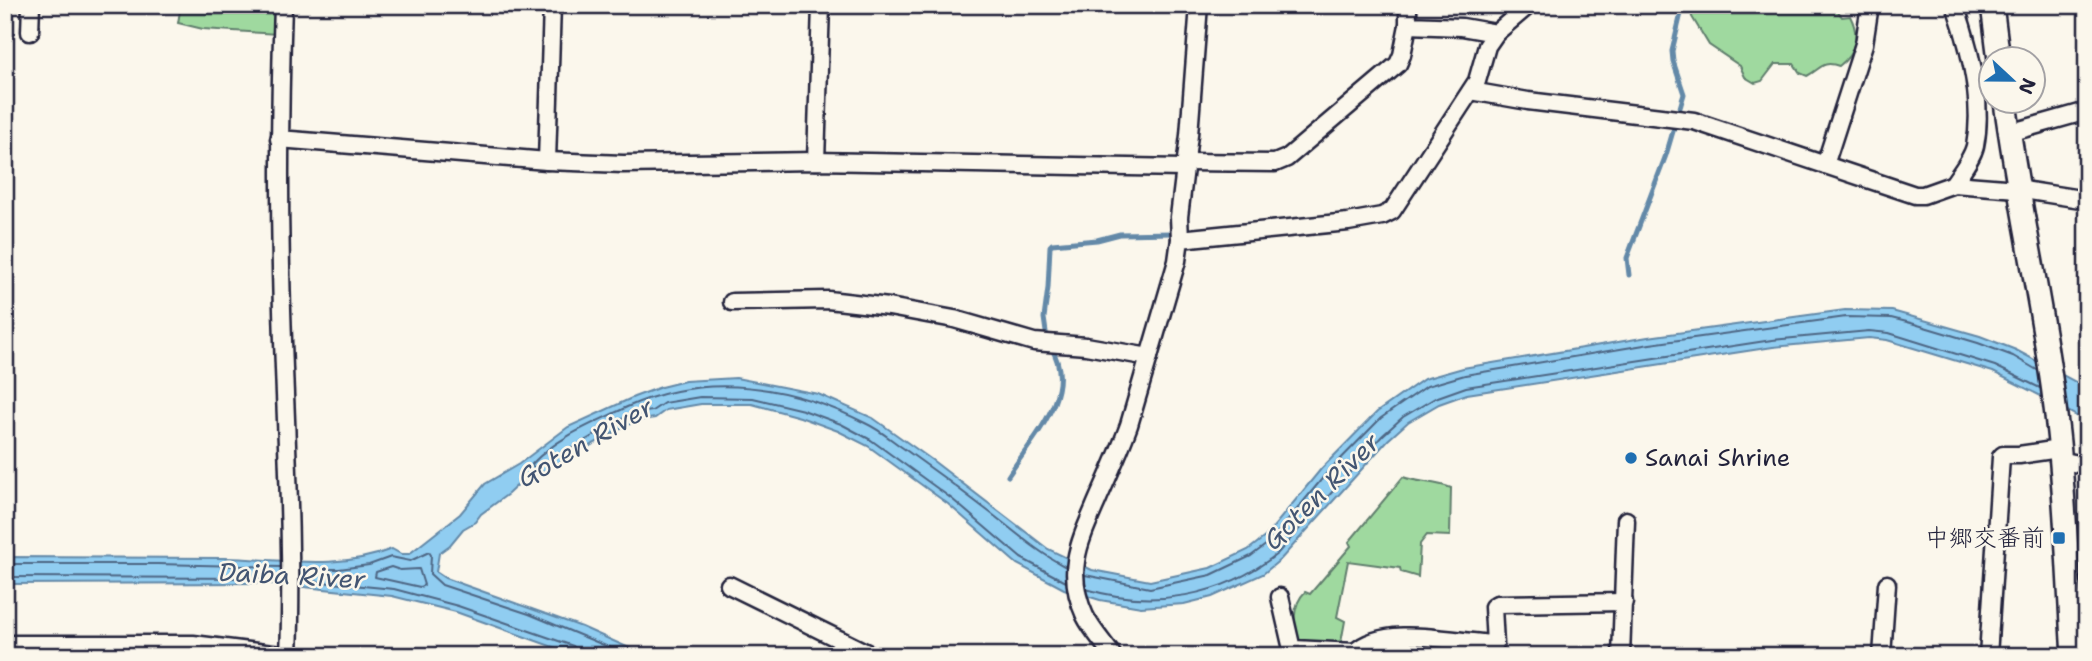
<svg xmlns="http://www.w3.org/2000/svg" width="2092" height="661" viewBox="0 0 2092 661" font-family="'Shantell Sans','Klee One',sans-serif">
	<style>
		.green { fill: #9fd99f; stroke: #607e6d; stroke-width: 2 }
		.water { fill: #90cdf1; stroke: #6489a8; stroke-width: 2 }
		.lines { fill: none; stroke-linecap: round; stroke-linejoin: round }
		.shore { stroke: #4e6684; stroke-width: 2 }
		.stream { stroke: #6489a8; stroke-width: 5 }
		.street-casing { stroke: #22223b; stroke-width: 21 }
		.secondary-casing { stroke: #22223b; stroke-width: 26 }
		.street { stroke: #fbf7ec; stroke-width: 16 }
		.secondary { stroke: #fbf7ec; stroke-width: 21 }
		.poi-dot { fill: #1f6fb2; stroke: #fbf7ec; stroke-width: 2.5 }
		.labels { text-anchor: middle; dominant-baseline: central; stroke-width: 5; stroke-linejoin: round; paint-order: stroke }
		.poi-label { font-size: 24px; fill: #22223b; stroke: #fbf7ec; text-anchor: start }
		.water-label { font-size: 26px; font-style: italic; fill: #435572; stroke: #fbf7ec }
	</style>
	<rect width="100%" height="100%" fill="#fbf7ec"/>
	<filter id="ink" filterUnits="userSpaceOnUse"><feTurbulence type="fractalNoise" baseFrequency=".0143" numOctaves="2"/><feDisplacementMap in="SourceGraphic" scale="14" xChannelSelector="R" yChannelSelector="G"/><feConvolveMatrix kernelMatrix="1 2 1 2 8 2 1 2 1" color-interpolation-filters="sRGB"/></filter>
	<g filter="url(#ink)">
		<g class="green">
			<path d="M181,5H276L277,34L203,29L178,23Z"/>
			<path d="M1690,5H1839L1838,11L1842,17L1850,16C1860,35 1856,53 1839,66C1822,60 1821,69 1807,76L1800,73L1794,64H1775L1762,81L1755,83L1745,77L1740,66L1709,45L1692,17Z"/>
			<path d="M1403,477C1419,483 1435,481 1451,488L1450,536L1427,535L1420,544L1418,577L1401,572L1400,568L1348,561L1337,617L1345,621L1340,648L1297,646C1294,629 1291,605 1305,592L1310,594L1351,546L1349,542Z"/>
		</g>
		<path class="water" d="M1845,310L1892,311L1980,336L2016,350L2087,388V422L2043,397L1993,372L1887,340L1869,338L1773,347L1467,394L1439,404L1408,422L1388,440L1281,559L1263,574L1212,597L1184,604L1141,607L1100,600L1064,589L1017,564L948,504L868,446L838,431L800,417L752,404H701L666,410L655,418L635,421L539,474L526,477L508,494L481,514L475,522L463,529L450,545L439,553L436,572L445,578L582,627L647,656H578L456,612L392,596L265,583L5,584V557C78,558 151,557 224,558C283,559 336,571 392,549L401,554H409L460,514L485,484L519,464L568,427L634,397L661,387L685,381L736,378L818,394L873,418L932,460L1048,549L1092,570L1150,581L1210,568L1248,550L1266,536L1321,469L1377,412L1424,379L1463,368L1648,337Z"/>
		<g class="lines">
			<g class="shore">
				<path d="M5,564H157L281,567"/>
				<path d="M391,567L400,570L419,569L424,585L420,587L375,577L376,572Z"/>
				<path d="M1066,567C1035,551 1011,528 984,508C957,487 930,467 903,448C891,440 880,430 867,424C792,385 706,371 627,407C594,423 557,437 532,464L533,467L537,468L631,414L652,411L664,403L700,397L753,398L803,410L841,424L871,440L952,499L1021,558L1066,582"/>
				<path d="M300,569H339L369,565L391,557L410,561L429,552L431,555L430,574L442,585L529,614L630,656"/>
				<path d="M1085,575L1150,588L1211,575L1251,556L1271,541L1326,474L1381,418L1427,386L1465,375L1650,344L1846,317L1891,318L1911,323L1978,343L2013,356L2037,370"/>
				<path d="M5,577L281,578"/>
				<path d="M300,580L394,589L458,606L573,646L577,650L578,656"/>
				<path d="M1086,589C1152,609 1222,597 1277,554L1382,436L1403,417L1435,398L1466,387L1772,340L1869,331L1889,333L1995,366L2040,388"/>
			</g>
			<g class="stream">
				<path d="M1629,275L1627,258L1666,155L1684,94L1673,61L1672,51L1683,5"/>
				<path d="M1047,339L1044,318L1048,288L1050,246L1052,244L1097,240L1120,234L1172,233"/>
				<path d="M1008,476C1031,440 1079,392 1051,348"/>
			</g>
			<defs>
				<g id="street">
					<path d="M283,5C280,92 279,179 281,267C283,396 294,526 289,656"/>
					<path d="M1408,5V25L1462,27L1496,33"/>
					<path d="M30,32L31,5"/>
					<path d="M1471,91L1528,101L1694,121L1915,195H1923L1954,184L2017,189L2087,200"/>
					<path d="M2009,133L2087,111"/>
					<path d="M279,139L547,161L623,164L816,161L1183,168"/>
					<path d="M547,161L552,5"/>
					<path d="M816,161L821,5"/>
					<path d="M1186,162L1275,163L1287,158L1398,64L1402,55L1408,25"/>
					<path d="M1825,165L1864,44L1870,5"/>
					<path d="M1953,184C1960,173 1972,159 1975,146C1984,101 1970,48 1955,5"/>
					<path d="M1180,239L1179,217L1189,135L1199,5"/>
					<path d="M732,302L828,300L889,307L954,319L1034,342L1086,346L1149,357"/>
					<path d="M2060,460L2087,466"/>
					<path d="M729,585L873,656"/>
					<path d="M1280,597L1291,645L1294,649L1355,652C1386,623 1457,643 1495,644L1493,607L1497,604L1624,602"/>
					<path d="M5,644H193L289,656"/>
					<path d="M1113,656C1104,643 1092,630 1085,616C1064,570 1080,541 1098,499C1109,474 1120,450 1129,425L1177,261L1180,239L1348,222L1382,216L1392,211L1477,81L1487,46L1496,33L1529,5"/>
					<path d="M1621,656L1626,520"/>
					<path d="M1882,656L1887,584"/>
					<path d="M1988,656L2001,457L2003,455H2019L2059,449"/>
				</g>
				<g id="secondary">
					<path d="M1992,5L1999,60"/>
					<path d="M2005,102C2020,212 2046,321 2058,433C2066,506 2068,582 2073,656"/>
				</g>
			</defs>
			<use href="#street" class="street-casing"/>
			<use href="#secondary" class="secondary-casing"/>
			<use href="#street" class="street"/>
			<use href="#secondary" class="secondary"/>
		</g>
	</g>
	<g class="poi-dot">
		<circle cx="1631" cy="458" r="7"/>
		<rect x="2052" y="531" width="14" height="14" rx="3.5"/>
	</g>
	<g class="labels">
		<g class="poi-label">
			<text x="1645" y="458">Sanai Shrine</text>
			<text x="2045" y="538" text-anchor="end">中郷交番前</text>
		</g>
		<g class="water-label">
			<text transform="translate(585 442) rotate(-30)">Goten River</text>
			<text transform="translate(1321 491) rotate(-45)">Goten River</text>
			<text transform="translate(292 575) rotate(3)">Daiba River</text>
		</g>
	</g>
	<rect width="2092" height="661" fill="none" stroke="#fbf7ec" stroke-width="28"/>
	<rect x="14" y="14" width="2064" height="633" fill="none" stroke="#22223b" stroke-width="2.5" filter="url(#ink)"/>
	<g transform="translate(2012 80) rotate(112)"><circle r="33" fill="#fbf7ec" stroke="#a4a2a5" stroke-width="2"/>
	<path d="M0-5L12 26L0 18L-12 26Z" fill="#1f6fb2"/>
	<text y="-10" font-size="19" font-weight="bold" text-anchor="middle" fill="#22223b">N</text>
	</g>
</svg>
